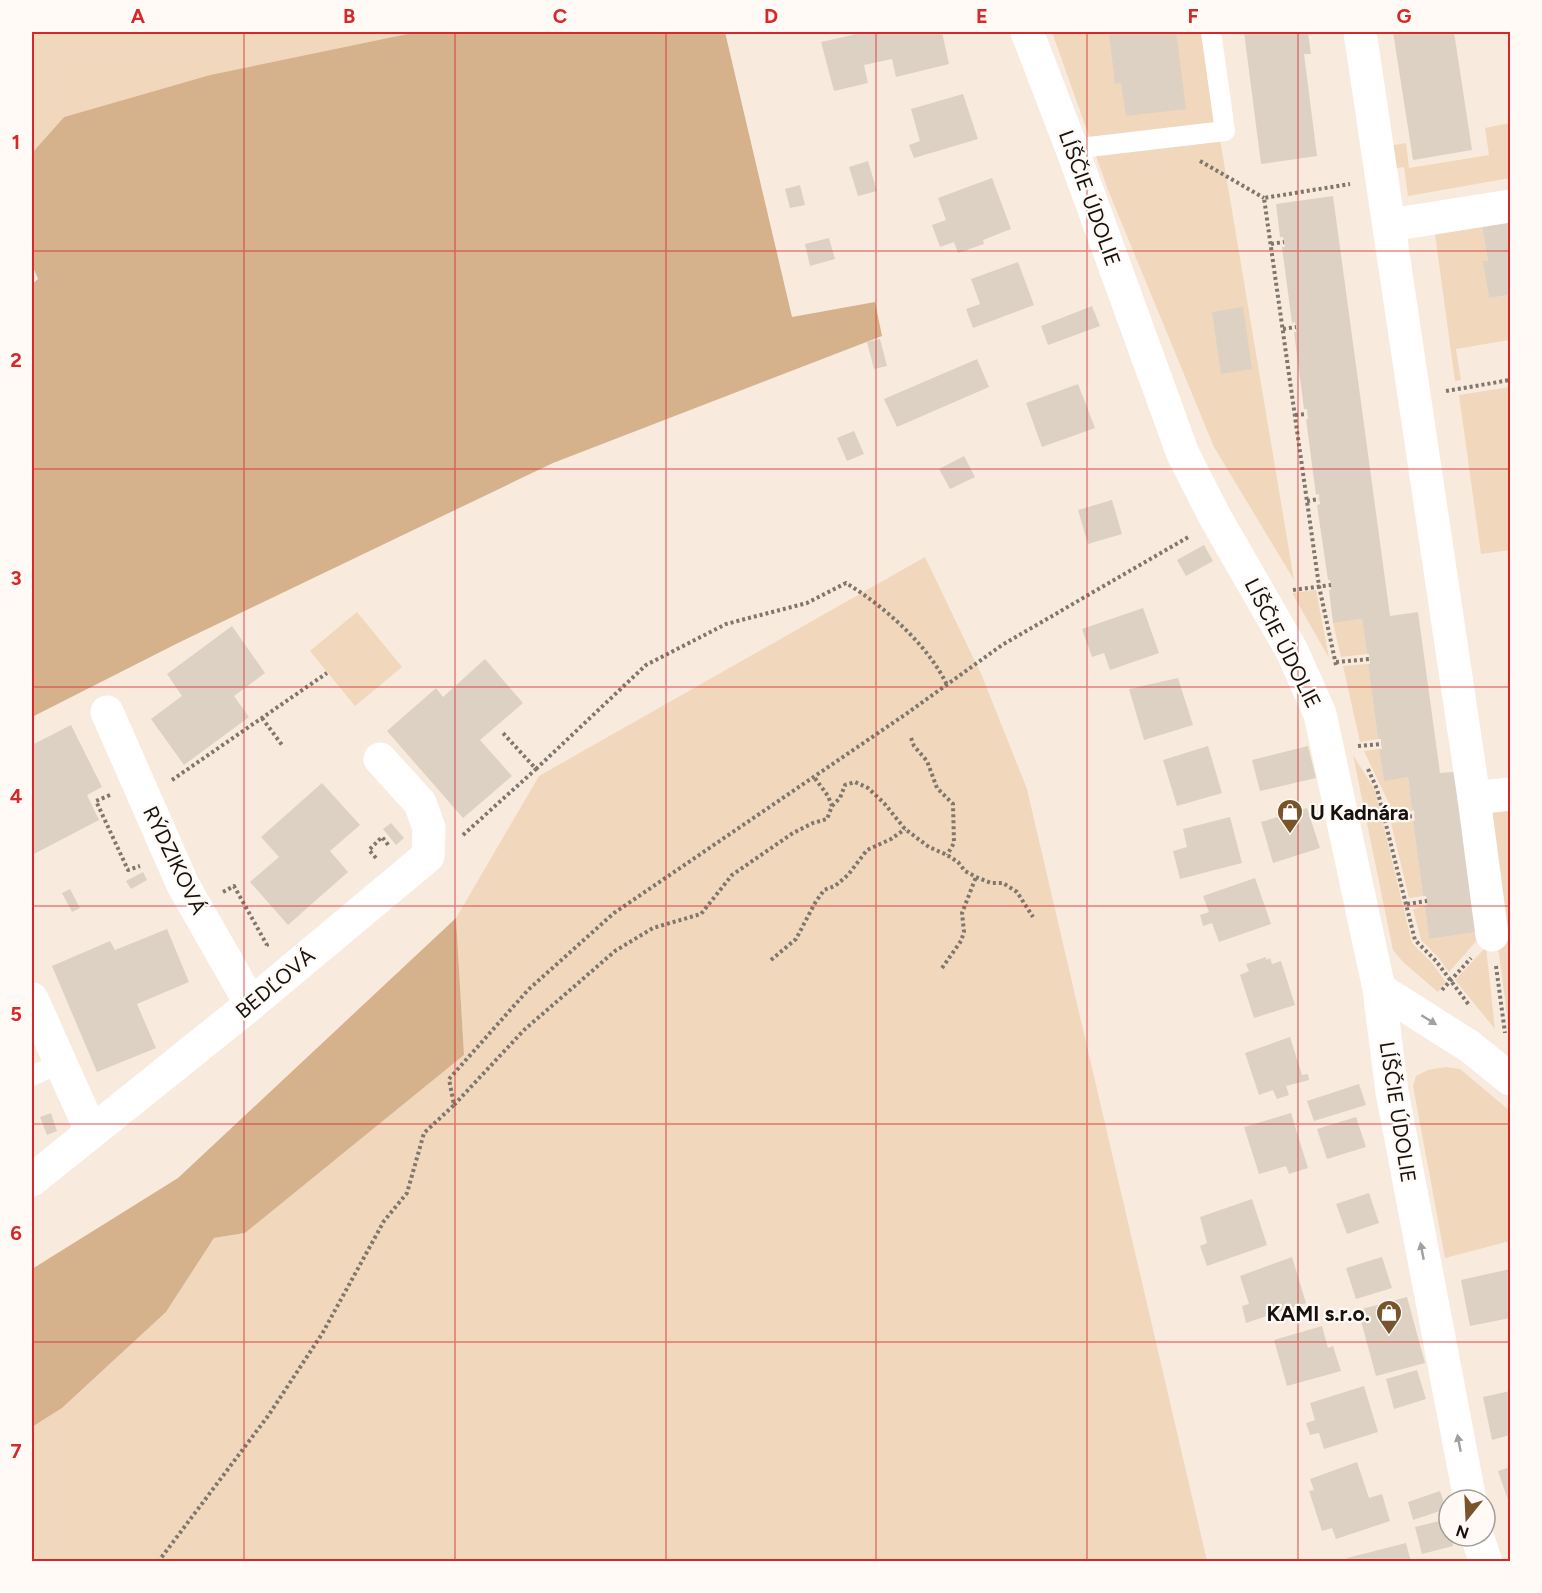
<svg xmlns="http://www.w3.org/2000/svg" width="1542" height="1593" viewBox="0 0 1542 1593" font-family="Figtree,sans-serif">
	<style>
		.green { fill: #f1d7bc }
		.forest { fill: #d6b28c }
		.building { fill: #ddd1c4 }
		.lines { fill: none; stroke-linecap: round; stroke-linejoin: round }
		.path { stroke: #7f776e; stroke-width: 4; stroke-dasharray: 3 3; stroke-linecap: butt }
		.service { stroke: #fff; stroke-width: 20 }
		.minor { stroke: #fff; stroke-width: 33 }
		.oneway { fill: #a2a09f }
		.grid { fill: none; stroke: #d62828; stroke-width: 1.5; stroke-opacity: 0.55 }
		.labels { text-anchor: middle; dominant-baseline: central; stroke-width: 4.5; stroke-linejoin: round; paint-order: stroke }
		.street-label { font-size: 21px; fill: #17120e; stroke: #fffaf5 }
		.poi-label { font-size: 21px; font-weight: bold; fill: #17120e; stroke: #fffaf5; text-anchor: start }
		.neatline { fill: none; stroke: #d62828; stroke-width: 2 }
		.grid-label { font-size: 20px; text-anchor: middle; font-weight: bold; fill: #d62828 }
	</style>
	<rect width="100%" height="100%" fill="#f8ebde"/>
	<g class="green">
		<path d="M32,32H417L210,75L64,117L32,153Z"/>
		<path d="M1052,32H1202L1294,580L1214,447L1108,190Z"/>
		<path d="M1510,123V178L1408,196L1404,167L1392,169L1388,146L1406,143L1409,168L1489,155L1485,128Z"/>
		<path d="M1481,220L1488,261H1484L1489,298L1510,295V345L1509,340L1456,349L1461,380L1455,381L1435,234Z"/>
		<path d="M1510,387V550L1481,554L1459,395Z"/>
		<path d="M925,557L982,676L1027,789L1207,1561L32,1562V1427L62,1408L166,1312L214,1238L245,1233L464,1055L456,918L539,776Z"/>
		<path d="M1316,590L1329,658L1292,593Z"/>
		<path d="M357,612L402,667L355,706L310,651Z"/>
		<path d="M1362,619L1367,654L1341,657L1333,623Z"/>
		<path d="M1368,664L1378,739L1360,742L1343,666Z"/>
		<path d="M1379,749L1384,780L1408,777L1412,811L1394,814L1364,751Z"/>
		<path d="M1353,755L1375,790L1412,943L1432,963L1446,982L1438,992L1403,962L1393,950Z"/>
		<path d="M1510,807V1037L1481,819L1483,813Z"/>
		<path d="M1413,821L1423,896L1409,898L1391,823Z"/>
		<path d="M1425,906L1429,939L1485,931L1449,972L1438,957L1421,940L1413,909Z"/>
		<path d="M1486,947L1495,1029L1455,980Z"/>
		<path d="M1446,1067L1460,1069L1510,1111V1241L1445,1258L1413,1086L1416,1076L1428,1070Z"/>
	</g>
	<g class="forest">
		<path d="M417,32H725L792,317L875,302L882,336L553,463L178,643L32,717V284L38,279L32,265V153L64,117L210,75Z"/>
		<path d="M456,918L464,1055L245,1233L214,1238L166,1312L62,1408L32,1427V1269L178,1178Z"/>
	</g>
	<g class="building">
		<path d="M866,32H942L949,64L896,77L892,59L864,65L868,83L834,91L821,42Z"/>
		<path d="M1109,32H1176L1186,109L1126,116L1121,83L1115,84Z"/>
		<path d="M1244,32H1308L1311,54H1304L1317,156L1261,164Z"/>
		<path d="M1393,32H1454L1472,150L1413,160Z"/>
		<path d="M963,94L978,139L914,158L909,145L920,141L911,109Z"/>
		<path d="M868,161L877,191L858,196L849,167Z"/>
		<path d="M992,178L1011,229L983,240L984,244L958,253L954,242L940,247L932,225L946,220L938,198Z"/>
		<path d="M800,185L805,205L790,208L785,189Z"/>
		<path d="M1333,196L1390,616L1418,612L1440,773L1463,771L1485,931L1429,939L1425,906H1427L1426,896H1423L1413,821L1415,820L1414,810L1412,811L1408,777L1384,781L1379,749H1382L1381,744V739H1378L1368,664H1370L1369,654H1367L1362,619L1333,623L1329,590H1331L1330,580H1328L1317,505L1320,504L1319,494L1316,495L1306,419H1308L1307,409H1304L1294,332H1296V327L1295,322L1292,323L1282,247H1285L1283,237H1280L1276,204Z"/>
		<path d="M1510,215V295L1489,298L1483,261H1488L1481,220Z"/>
		<path d="M829,238L835,259L810,266L805,244Z"/>
		<path d="M1018,262L1034,305L973,328L966,309L980,304L971,279Z"/>
		<path d="M1092,306L1100,326L1048,345L1041,326Z"/>
		<path d="M1243,307L1252,369L1221,374L1212,312Z"/>
		<path d="M880,339L887,366L874,369L867,342Z"/>
		<path d="M977,359L989,387L897,427L884,399Z"/>
		<path d="M1078,384L1095,428L1042,447L1026,403Z"/>
		<path d="M854,431L864,454L847,461L837,438Z"/>
		<path d="M964,456L975,477L950,489L939,469Z"/>
		<path d="M1112,500L1122,534L1088,544L1078,510Z"/>
		<path d="M1204,545L1213,561L1186,576L1177,560Z"/>
		<path d="M1143,608L1159,653L1110,670L1104,653L1092,657L1082,629Z"/>
		<path d="M232,626L265,673L234,696L249,717L184,765L151,719L182,696L167,674Z"/>
		<path d="M485,659L523,703L480,740L512,776L463,818L387,731L436,688L443,697Z"/>
		<path d="M1178,678L1193,725L1144,740L1129,689Z"/>
		<path d="M71,725L102,787L87,795L99,820L32,855V745Z"/>
		<path d="M1208,746L1222,793L1177,806L1163,760Z"/>
		<path d="M1308,746L1316,778L1260,791L1252,760Z"/>
		<path d="M322,783L360,825L330,851L348,872L288,925L250,882L279,857L261,837Z"/>
		<path d="M1307,808L1320,848L1273,863L1261,822Z"/>
		<path d="M1230,817L1242,863L1180,879L1173,851L1187,847L1183,829Z"/>
		<path d="M391,823L404,838L396,845L383,829Z"/>
		<path d="M143,872L147,880L131,889L126,881Z"/>
		<path d="M1255,878L1271,924L1219,942L1212,923L1203,926L1200,915L1209,912L1203,896Z"/>
		<path d="M70,889L80,908L72,912L62,893Z"/>
		<path d="M167,929L189,982L137,1004L156,1048L97,1072L52,966L110,941L115,950Z"/>
		<path d="M1266,957V960L1270,958L1272,964L1281,961L1295,1005L1254,1018L1240,975L1249,971L1246,964Z"/>
		<path d="M1290,1037L1302,1075L1308,1074L1309,1080L1286,1086L1289,1095L1277,1099L1273,1090L1259,1095L1245,1053Z"/>
		<path d="M1359,1084L1366,1105L1314,1121L1307,1101Z"/>
		<path d="M51,1113L57,1131L47,1135L40,1117Z"/>
		<path d="M1291,1113L1308,1168L1289,1174L1286,1166L1259,1174L1244,1127Z"/>
		<path d="M1356,1117L1366,1147L1327,1159L1317,1129Z"/>
		<path d="M1369,1193L1379,1223L1347,1234L1336,1204Z"/>
		<path d="M1252,1199L1267,1245L1207,1266L1200,1246L1207,1243L1200,1217Z"/>
		<path d="M1292,1257L1306,1303L1246,1323L1242,1306L1249,1304L1240,1276Z"/>
		<path d="M1382,1257L1392,1288L1356,1299L1346,1268Z"/>
		<path d="M1510,1269V1318L1470,1326L1461,1280Z"/>
		<path d="M1407,1297L1425,1363L1376,1376L1358,1310Z"/>
		<path d="M1322,1326L1328,1348L1333,1346L1341,1371L1287,1386L1274,1340Z"/>
		<path d="M1417,1370L1426,1399L1394,1409L1386,1379Z"/>
		<path d="M1364,1386L1378,1432L1324,1449L1319,1433L1310,1435L1306,1423L1315,1420L1310,1403Z"/>
		<path d="M1510,1391V1435L1492,1440L1483,1397Z"/>
		<path d="M1357,1462L1369,1498L1382,1494L1390,1521L1336,1539L1332,1528L1322,1531L1309,1491L1314,1490L1310,1479Z"/>
		<path d="M1510,1467V1506L1498,1471Z"/>
		<path d="M1440,1491L1446,1509L1413,1520L1408,1502Z"/>
		<path d="M1447,1519L1449,1536H1451L1453,1546L1422,1554L1415,1527Z"/>
		<path d="M1406,1543L1411,1562H1348L1347,1558Z"/>
	</g>
	<g class="lines">
		<g class="path">
			<path d="M1200,161L1264,198"/>
			<path d="M1271,244L1284,242"/>
			<path d="M1283,329L1296,327"/>
			<path d="M1446,391L1510,380"/>
			<path d="M1295,415L1307,414"/>
			<path d="M1307,501L1319,499"/>
			<path d="M1293,590L1331,585"/>
			<path d="M1336,662L1370,659"/>
			<path d="M1336,665L1319,586L1264,198L1350,184"/>
			<path d="M262,718L282,745"/>
			<path d="M911,738L914,746L927,761L937,788L953,804L954,843L947,855"/>
			<path d="M1358,746L1381,744"/>
			<path d="M536,769L646,665L726,624L807,603L846,583C884,606 928,645 947,685"/>
			<path d="M1368,769L1377,789L1415,940L1436,961L1469,1005"/>
			<path d="M172,780L327,673"/>
			<path d="M110,795L96,801L128,870L140,866"/>
			<path d="M832,806L840,798L845,785L855,782L868,788L884,803L905,829L929,847L947,855L958,862L965,871L976,877L991,883H1003L1017,892L1033,917"/>
			<path d="M1385,818L1415,816"/>
			<path d="M463,835L536,769L503,733"/>
			<path d="M376,858L369,850L382,837L389,846"/>
			<path d="M223,892L234,886L267,945L265,947"/>
			<path d="M1407,904L1427,901"/>
			<path d="M771,960L796,939L815,903L824,890L835,886L848,875L867,850L891,839L905,829"/>
			<path d="M1496,966L1505,1033"/>
			<path d="M942,968L961,941L964,932L962,913L976,877"/>
			<path d="M1442,990L1471,958"/>
			<path d="M454,1105L524,1030L615,951L653,928L701,914L732,875L793,833L813,823L827,819L832,806L828,796L814,777"/>
			<path d="M158,1562L268,1416L322,1334L384,1221L407,1193L424,1133L454,1105L449,1079L528,990L614,913L906,714L1002,645L1190,536"/>
		</g>
		<g class="service">
			<path d="M1072,149L1225,131L1211,32"/>
			<path d="M32,1076L60,1063"/>
		</g>
		<g class="minor">
			<path d="M1027,32L1072,149L1183,454L1215,517L1292,651L1320,714L1379,989L1392,1092L1470,1500"/>
			<path d="M1360,32L1474,798L1492,935"/>
			<path d="M1390,225L1510,206"/>
			<path d="M107,712L183,885L251,1004"/>
			<path d="M1474,798L1510,794"/>
			<path d="M1379,989L1469,1046L1510,1079"/>
			<path d="M32,999L91,1131"/>
			<path d="M32,1180L251,1004L428,856L429,828L420,803L380,759"/>
			<path d="M1477,1536L1486,1562"/>
		</g>
	</g>
	<defs><path id="oneway-solid" d="M-6-.8H1V-3.2L6.5 0L1 3.2V.8H-6Z" transform="scale(1.5)"/></defs>
	<g class="oneway">
		<use href="#oneway-solid" transform="translate(1429 1020) rotate(32)"/>
		<use href="#oneway-solid" transform="translate(1422 1251) rotate(-101)"/>
		<use href="#oneway-solid" transform="translate(1459 1443) rotate(-101)"/>
	</g>
	<path class="grid" d="M244,32V1562M455,32V1562M666,32V1562M876,32V1562M1087,32V1562M1298,32V1562M32,251H1510M32,469H1510M32,687H1510M32,906H1510M32,1124H1510M32,1342H1510"/>
	<defs>
		<symbol id="shop-pin" viewBox="-11 -11 22 30"><path d="M0 17L-7.5 6A9.5 9.5 0 1 1 7.5 6Z" fill="#77542c" stroke="#fffaf5"/><path d="M-5-2.5h2.3a2.7 3.5 0 0 1 5.4 0H5L5.5 6h-11ZM-1.5-2.5h3a1.5 2.3 0 0 0-3 0Z" fill="#fff"/></symbol>
	</defs>
	<g fill-rule="evenodd">
		<use href="#shop-pin" x="1275" y="797" width="30" height="40"/>
		<use href="#shop-pin" x="1374" y="1298" width="30" height="40"/>
	</g>
	<g class="labels">
		<g class="street-label">
			<text transform="translate(1090 198) rotate(70)">LÍŠČIE ÚDOLIE</text>
			<text transform="translate(1283 643) rotate(63)">LÍŠČIE ÚDOLIE</text>
			<text transform="translate(175 860) rotate(64)">RÝDZIKOVÁ</text>
			<text transform="translate(275 983) rotate(-40)">BEDĽOVÁ</text>
			<text transform="translate(1398 1112) rotate(81)">LÍŠČIE ÚDOLIE</text>
		</g>
		<g class="poi-label">
			<text x="1310" y="812">U Kadnára</text>
			<text x="1370" y="1313" text-anchor="end">KAMI s.r.o.</text>
		</g>
	</g>
	<rect width="1542" height="1593" fill="none" stroke="#fffaf5" stroke-width="66"/>
	<g transform="translate(1467 1518) rotate(198)"><circle r="28" fill="#fffaf5" stroke="#a29d99" stroke-width="1.5"/>
	<path d="M0-4.5L10 22L0 15L-10 22Z" fill="#77542c"/>
	<text y="-9" font-size="16" font-weight="bold" text-anchor="middle" fill="#17120e">N</text>
	</g>
	<rect x="33" y="33" width="1476" height="1527" class="neatline"/>
	<g class="grid-label">
		<text x="138" y="23">A</text>
		<text x="349" y="23">B</text>
		<text x="560" y="23">C</text>
		<text x="771" y="23">D</text>
		<text x="982" y="23">E</text>
		<text x="1193" y="23">F</text>
		<text x="1404" y="23">G</text>
		<text x="16" y="149">1</text>
		<text x="16" y="367">2</text>
		<text x="16" y="585">3</text>
		<text x="16" y="803">4</text>
		<text x="16" y="1021">5</text>
		<text x="16" y="1240">6</text>
		<text x="16" y="1458">7</text>
	</g>
</svg>
